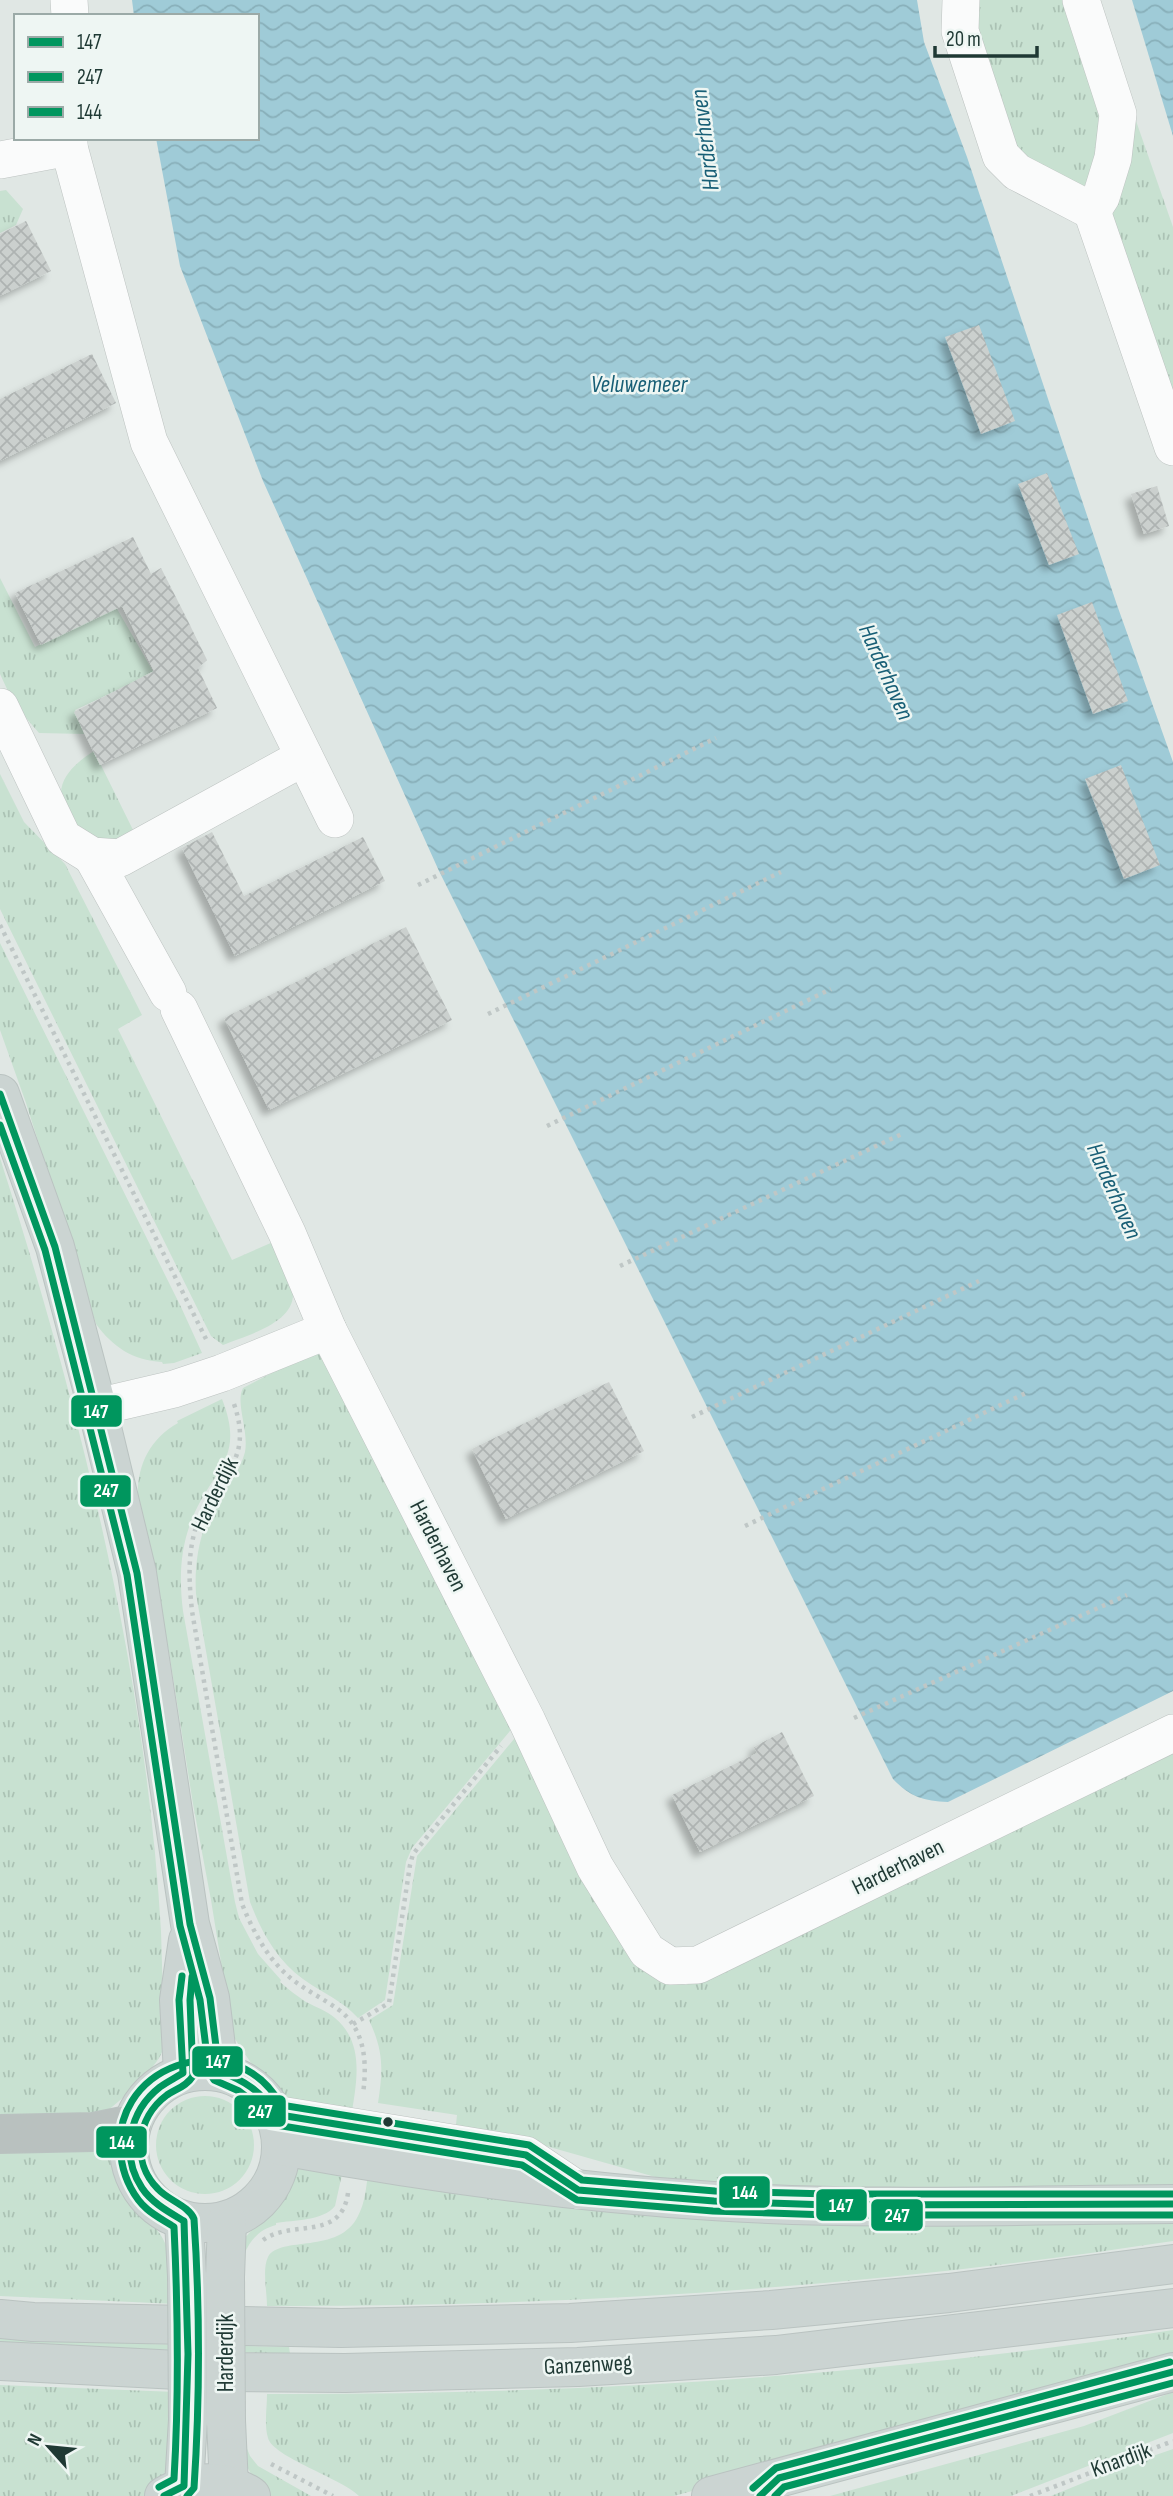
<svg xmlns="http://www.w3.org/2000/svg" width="1173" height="2496" viewBox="0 0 1173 2496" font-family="'Sofia Sans Condensed',sans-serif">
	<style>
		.grass { fill: url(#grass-tufts) }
		.water { fill: url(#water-waves) }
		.building { fill: url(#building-cross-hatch); filter: url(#shadow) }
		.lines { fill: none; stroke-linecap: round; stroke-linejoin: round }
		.minor-casing { stroke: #bdc3c1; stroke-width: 38 }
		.major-casing { stroke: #bac3c1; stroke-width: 40 }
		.highway-casing { stroke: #bac3c1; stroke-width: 40 }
		.path { stroke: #bfc7c6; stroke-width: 4.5; stroke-dasharray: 3.5 5; stroke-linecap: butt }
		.minor { stroke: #fafbfb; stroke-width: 37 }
		.major { stroke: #cbd4d2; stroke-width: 38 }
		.highway { stroke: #b9c1bf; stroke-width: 38 }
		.major-bridge-casing { stroke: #bac3c1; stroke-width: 40; stroke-linecap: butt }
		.major-bridge { stroke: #cbd4d2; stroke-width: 38 }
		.bus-1-casing { stroke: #eef6f3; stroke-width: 12 }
		.bus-2-casing { stroke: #eef6f3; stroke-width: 12 }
		.bus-3-casing { stroke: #eef6f3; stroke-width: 12 }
		.bus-1 { stroke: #00965e; stroke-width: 7 }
		.bus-2 { stroke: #00965e; stroke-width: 7 }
		.bus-3 { stroke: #00965e; stroke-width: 7 }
		.bus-dot { fill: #1f3934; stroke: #eef6f3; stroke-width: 2.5 }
		.labels { text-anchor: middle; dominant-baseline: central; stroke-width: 5; stroke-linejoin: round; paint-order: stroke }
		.street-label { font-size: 23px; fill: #1f3934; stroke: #eef6f3 }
		.water-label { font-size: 24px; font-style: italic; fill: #185f76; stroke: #eef6f3 }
		.line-badge { stroke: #eef6f3; stroke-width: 2.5 }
		.badge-label { font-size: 19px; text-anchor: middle; font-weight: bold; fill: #fff }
	</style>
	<defs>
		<pattern id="grass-tufts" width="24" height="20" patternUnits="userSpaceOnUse" patternTransform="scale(1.75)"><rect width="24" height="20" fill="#c8e1d1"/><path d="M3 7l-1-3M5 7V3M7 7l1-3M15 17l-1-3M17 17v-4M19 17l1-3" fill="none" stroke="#abc2b4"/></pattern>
		<pattern id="water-waves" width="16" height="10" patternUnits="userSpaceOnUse" patternTransform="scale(1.75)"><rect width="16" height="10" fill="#9fcbd7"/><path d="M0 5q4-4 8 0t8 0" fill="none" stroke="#88afb9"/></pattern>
		<pattern id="building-cross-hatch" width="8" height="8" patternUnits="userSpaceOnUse" patternTransform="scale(1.75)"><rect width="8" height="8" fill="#cbd0ce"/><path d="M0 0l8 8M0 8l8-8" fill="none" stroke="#aeb3b2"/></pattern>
		<filter id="shadow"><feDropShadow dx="-6" dy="6" stdDeviation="3.5" flood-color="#0004"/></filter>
	</defs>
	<rect width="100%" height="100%" fill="#e0e7e4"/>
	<g class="grass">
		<path d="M973,0H1071L1113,120L1107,147L1083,188L1020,164L971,4Z"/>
		<path d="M1135,118L1173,227V411L1107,231Z"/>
		<path d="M6,190L23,209L16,225L0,233V191Z"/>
		<path d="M0,578L35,647L116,607L154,673L75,710L84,734L39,733L14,704L0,674Z"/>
		<path d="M94,751L137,838L115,845L83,836C76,825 67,814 63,803C54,780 78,761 94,751Z"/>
		<path d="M0,774L24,822L65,864L142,1015L118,1029L232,1260L273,1242C279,1257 287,1272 292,1287C301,1322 247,1335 223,1345L211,1336L0,909Z"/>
		<path d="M0,943L181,1307L202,1353L174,1363L163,1364L162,1362C132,1360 113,1347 96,1324L26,1103L0,1030Z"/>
		<path d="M0,1158C79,1405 146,1671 161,1931C162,1963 163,1994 163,2026C163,2034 164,2045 162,2052C157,2067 118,2104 104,2113L0,2125Z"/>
		<path d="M318,1354L329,1358L515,1725L412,1848L406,1862L385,2000L358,2018C342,2000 322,1993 303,1979C277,1960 262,1933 250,1902L196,1594C194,1561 200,1528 218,1499C229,1484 240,1471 245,1452C249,1430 235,1403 243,1388L306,1355Z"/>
		<path d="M222,1399C246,1460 212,1469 192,1519C180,1549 179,1579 183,1611L235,1902L239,1918L258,1954L281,1980L280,1982C288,1989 297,1996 306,2002C316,2007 327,2011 335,2018C366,2044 356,2084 351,2118L292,2101L251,2063L233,2036L211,1900L193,1804L169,1652L138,1501C136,1468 148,1440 178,1423L177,1421Z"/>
		<path d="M519,1733L628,1956C645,1975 661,1979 686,1985L1173,1747V2192L701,2190L546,2146L455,2134L457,2115L378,2103C383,2070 384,2052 369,2020L393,2005L417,1856Z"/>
		<circle cx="205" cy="2145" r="49"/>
		<path d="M0,2146H113C116,2175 126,2195 147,2215L146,2218C174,2243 172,2269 176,2304L0,2296Z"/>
		<path d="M294,2162L343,2170L335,2206C323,2221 294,2220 276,2223V2225C260,2229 250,2240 244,2255L245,2238L280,2195Z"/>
		<path d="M368,2174L1173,2215V2241C871,2287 573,2307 267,2306C267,2292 262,2269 268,2257C280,2235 339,2255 358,2216C365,2203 366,2188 368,2174Z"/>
		<path d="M1173,2330V2358L674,2496H359C341,2478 273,2457 268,2438C264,2425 267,2408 267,2394C571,2395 873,2377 1173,2330Z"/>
		<path d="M0,2336L148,2344L289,2347L290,2354L0,2344Z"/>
		<path d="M0,2385L176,2392L170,2464L159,2482L146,2496H0Z"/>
		<path d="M1173,2392V2433L1011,2496H830L1084,2426Z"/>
		<path d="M246,2446L250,2456L258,2466L311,2496H269C256,2480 241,2468 246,2446Z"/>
		<path d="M1173,2449V2496H1051L1127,2465Z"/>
	</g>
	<g class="water">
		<path d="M132,0H917L924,42L967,157L1117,605L1173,762V1691L948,1802C924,1801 910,1797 893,1779L439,871L263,481L180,266L156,138H257V16H134Z"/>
		<path d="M1132,0H1173V136Z"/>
	</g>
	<g class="building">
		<path d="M26,221L51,271L0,296V234Z"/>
		<path d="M979,325L1015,421L981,434L945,337Z"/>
		<path d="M92,354L116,403L0,461V399Z"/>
		<path d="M1047,473L1079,554L1049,565L1018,484Z"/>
		<path d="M1157,486L1169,526L1144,534L1131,494Z"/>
		<path d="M133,537L151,574L161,568L186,617L207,660L198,668L217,708L100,765L74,712L154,671L122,606L41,645L15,593Z"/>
		<path d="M1092,602L1128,701L1093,714L1057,615Z"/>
		<path d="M1121,765L1160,865L1124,879L1085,779Z"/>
		<path d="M212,832L244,896L363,837L385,881L235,956L182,848Z"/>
		<path d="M406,927L452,1020L269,1110L224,1018Z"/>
		<path d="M609,1382L644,1451L506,1519L472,1449Z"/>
		<path d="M782,1732L814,1796L700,1852L672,1795L757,1753L754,1747Z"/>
	</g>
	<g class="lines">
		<defs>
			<g id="minor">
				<path d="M69,0L70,16"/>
				<path d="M961,0L960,31L1001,156L1017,172L1092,211L1173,447"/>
				<path d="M1081,0L1118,114L1113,158L1101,197L1092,211"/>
				<path d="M69,147L149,442L335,819"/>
				<path d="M0,160L69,147V138"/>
				<path d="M0,707L63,838L92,856L120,858L304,757"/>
				<path d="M92,856L168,993"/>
				<path d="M179,1009L287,1233L328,1330"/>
				<path d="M97,1407L174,1389L222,1373L328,1330L527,1721L595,1867L647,1951L670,1966L698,1965L1173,1733"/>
				<path d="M274,2114L526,2155L578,2190"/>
			</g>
			<g id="major">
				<path d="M0,1094L55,1247L97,1407L137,1573L190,1924L210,1998L219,2071"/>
				<circle cx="205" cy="2147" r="76"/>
				<path d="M183,2073L179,2000L188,1940"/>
				<path d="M282,2146C425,2172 568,2192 713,2201C866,2211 1020,2205 1173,2204"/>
				<path d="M184,2221L187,2276"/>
				<path d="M225,2277L227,2221"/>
				<path d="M0,2319L33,2322L341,2328L570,2323L771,2310L949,2293L1173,2264"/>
				<path d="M0,2361L218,2372L345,2373L578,2367L776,2355L1173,2308"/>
				<path d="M226,2421L229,2486"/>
				<path d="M184,2486L188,2420"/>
				<path d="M164,2496C191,2480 225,2478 251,2496"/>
				<path d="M711,2496L1173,2372"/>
			</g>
			<path id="highway" d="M0,2134L93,2132L132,2124"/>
		</defs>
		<use href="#minor" class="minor-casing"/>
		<use href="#major" class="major-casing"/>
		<use href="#highway" class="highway-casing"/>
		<g class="path">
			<path d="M418,885L716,738"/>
			<path d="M0,925L207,1341"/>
			<path d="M488,1014L781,872"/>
			<path d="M547,1126L831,989"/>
			<path d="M620,1266L904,1133"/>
			<path d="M234,1404C255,1464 215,1477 197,1524C187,1553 189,1582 192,1611L242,1904C254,1933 268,1960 293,1980C307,1991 324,1999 339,2010C366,2030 367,2064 363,2094"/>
			<path d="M692,1417L979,1281"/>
			<path d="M745,1526L1026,1393"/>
			<path d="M854,1718L1127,1595"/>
			<path d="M353,2024L389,2003L410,1865L413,1854L501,1746"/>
			<path d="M263,2240C292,2219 341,2242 348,2193"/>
			<path d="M271,2464L333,2496"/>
			<path d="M1030,2496L1173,2441"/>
		</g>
		<use href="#minor" class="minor"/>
		<use href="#major" class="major"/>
		<use href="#highway" class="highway"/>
		<defs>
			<g id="major-bridge">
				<path d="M187,2276L188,2420"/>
				<path d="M225,2277L226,2421"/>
			</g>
		</defs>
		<use href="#major-bridge" class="major-bridge-casing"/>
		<use href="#major-bridge" class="major-bridge"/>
		<defs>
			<g id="bus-1">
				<path d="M0,1094L55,1247L137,1573L190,1924L210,1998L219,2071C243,2080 262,2091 274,2114L526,2155L578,2190L714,2201L829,2205L1173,2204"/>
				<path d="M164,2496L184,2486L188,2354L184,2221C169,2212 152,2203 142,2188C120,2155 129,2111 160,2087C167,2082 175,2078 183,2073L179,2000L182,1976"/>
				<path d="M760,2496L779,2478L1173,2372"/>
			</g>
			<g id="bus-2">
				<path d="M0,1125L45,1250L127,1575L180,1926L200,2000L209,2072L214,2080L239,2091L251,2100L270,2124L522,2165L577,2200L713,2211L829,2215H1173"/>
				<path d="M187,2496L194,2488C200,2398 200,2309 194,2219C189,2206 168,2200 158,2189C131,2162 136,2118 167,2095C176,2089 187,2086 193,2076L190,2000L192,1977"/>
				<path d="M775,2496L784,2487L1173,2383"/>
			</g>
			<g id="bus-3">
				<path d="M159,2487L174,2479C179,2395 178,2311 174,2227C165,2221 155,2216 147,2209C134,2198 125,2179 122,2163C102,2066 235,2020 281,2105L529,2145L582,2180L715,2191L829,2194H1173"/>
				<path d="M753,2488L776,2468L1170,2362"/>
			</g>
		</defs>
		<use href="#bus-1" class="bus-1-casing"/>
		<use href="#bus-2" class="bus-2-casing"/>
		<use href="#bus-3" class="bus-3-casing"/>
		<use href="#bus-1" class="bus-1"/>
		<use href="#bus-2" class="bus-2"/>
		<use href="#bus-3" class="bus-3"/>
	</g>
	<circle class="bus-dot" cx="388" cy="2122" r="6"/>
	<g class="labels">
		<g class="street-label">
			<text transform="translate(215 1494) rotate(-64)">Harderdijk</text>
			<text transform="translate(438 1546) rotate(63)">Harderhaven</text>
			<text transform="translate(898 1867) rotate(-26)">Harderhaven</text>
			<text transform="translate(226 2353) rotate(-90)">Harderdijk</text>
			<text transform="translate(588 2365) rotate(-3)">Ganzenweg</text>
			<text transform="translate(1121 2460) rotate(-20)">Knardijk</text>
		</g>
		<g class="water-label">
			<text transform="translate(705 140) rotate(-97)">Harderhaven</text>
			<text x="639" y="384">Veluwemeer</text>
			<text transform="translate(886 672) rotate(66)">Harderhaven</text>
			<text transform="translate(1114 1191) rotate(66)">Harderhaven</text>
		</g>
	</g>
	<g class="line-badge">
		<rect x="70" y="1394" width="53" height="34" rx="7" fill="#00965e"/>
		<rect x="79" y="1474" width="53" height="34" rx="7" fill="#00965e"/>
		<rect x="191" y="2045" width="53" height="33" rx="7" fill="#00965e"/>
		<rect x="233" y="2094" width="54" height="34" rx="7" fill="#00965e"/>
		<rect x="95" y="2125" width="53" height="34" rx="7" fill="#00965e"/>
		<rect x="718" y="2175" width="53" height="34" rx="7" fill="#00965e"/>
		<rect x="815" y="2188" width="53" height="34" rx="7" fill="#00965e"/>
		<rect x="870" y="2198" width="54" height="34" rx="7" fill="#00965e"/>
	</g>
	<g class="badge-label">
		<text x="96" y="1418">147</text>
		<text x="106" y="1497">247</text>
		<text x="218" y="2068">147</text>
		<text x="260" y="2118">247</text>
		<text x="122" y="2149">144</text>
		<text x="745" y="2199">144</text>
		<text x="841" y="2212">147</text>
		<text x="897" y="2222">247</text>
	</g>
	<rect x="14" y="14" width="245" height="126" fill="#eef6f3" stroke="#9baaa7" stroke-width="2"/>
	<rect x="28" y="37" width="35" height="10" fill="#00965e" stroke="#9baaa7" stroke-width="2"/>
	<text x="77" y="49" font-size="21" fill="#1f3934">147</text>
	<rect x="28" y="72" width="35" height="10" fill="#00965e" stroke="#9baaa7" stroke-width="2"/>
	<text x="77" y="84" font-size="21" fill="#1f3934">247</text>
	<rect x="28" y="107" width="35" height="10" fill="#00965e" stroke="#9baaa7" stroke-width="2"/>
	<text x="77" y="119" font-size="21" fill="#1f3934">144</text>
	<g transform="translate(49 2447) rotate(297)" stroke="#eef6f3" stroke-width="5" paint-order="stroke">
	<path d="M0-5L12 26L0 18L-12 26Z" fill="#1f3934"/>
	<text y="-10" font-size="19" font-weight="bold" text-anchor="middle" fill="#1f3934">N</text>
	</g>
	<path d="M935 46v10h102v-10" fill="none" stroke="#1f3934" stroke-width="3.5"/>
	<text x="946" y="46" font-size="21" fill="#1f3934" stroke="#eef6f3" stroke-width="5" paint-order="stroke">20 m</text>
</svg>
